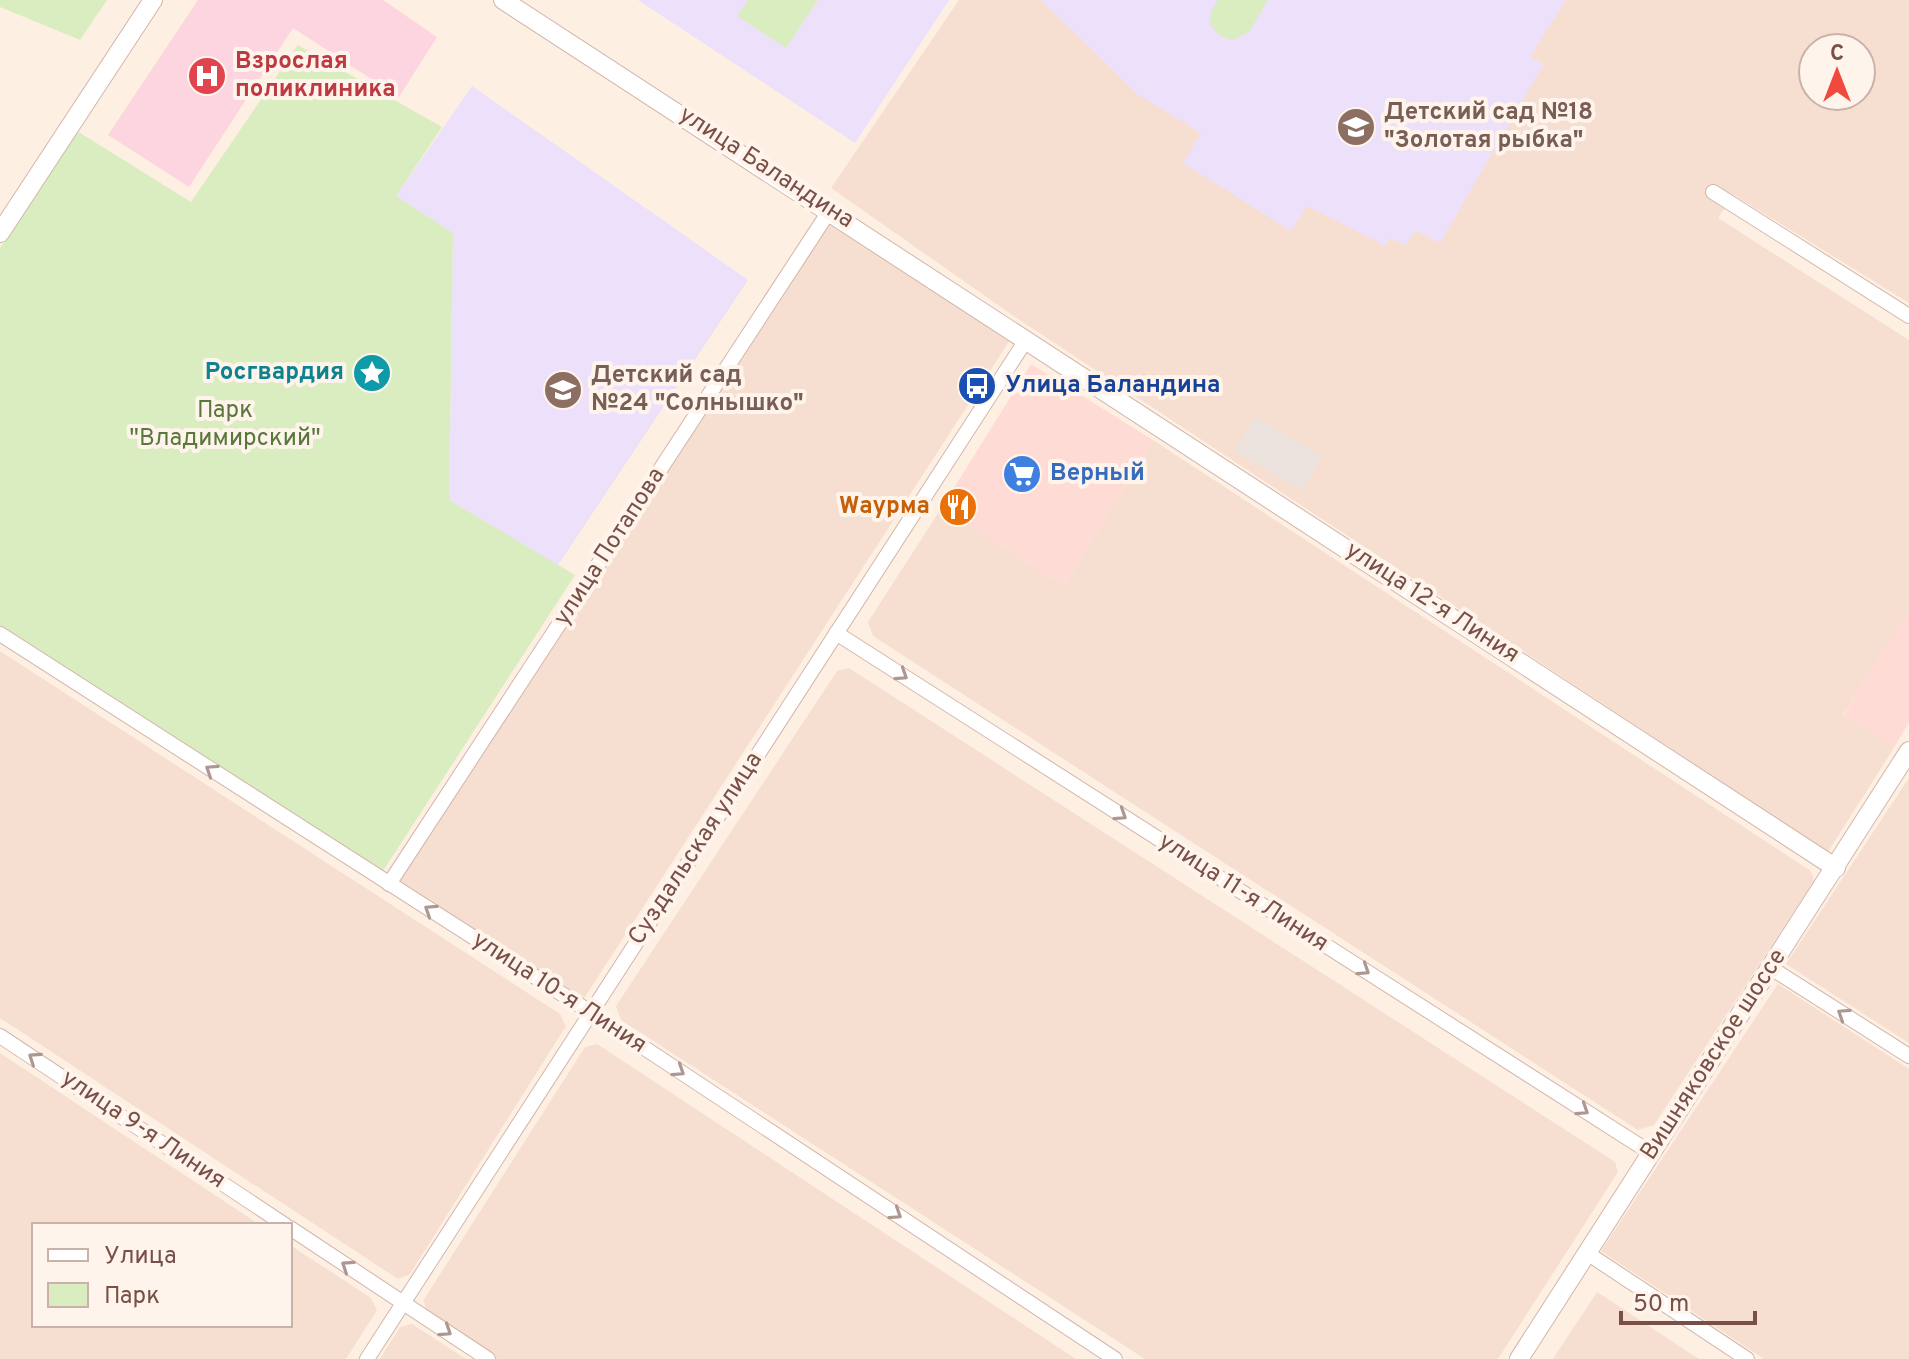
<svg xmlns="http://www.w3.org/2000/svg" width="1909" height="1359" viewBox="0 0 1909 1359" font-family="Overpass,sans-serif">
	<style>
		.residential { fill: #f6dfd1; fill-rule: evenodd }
		.commercial { fill: #ffdbd6 }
		.industrial { fill: #ede3de }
		.education { fill: #ece0fa }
		.medical { fill: #fdd5e0 }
		.green { fill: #daedc0 }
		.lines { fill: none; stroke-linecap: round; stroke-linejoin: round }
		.minor-casing { stroke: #d2b6ab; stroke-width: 16 }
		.tertiary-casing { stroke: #d2b6ab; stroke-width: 20 }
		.minor { stroke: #fff; stroke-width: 14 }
		.tertiary { stroke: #fff; stroke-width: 18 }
		.oneway { stroke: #ae9691 }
		.labels { text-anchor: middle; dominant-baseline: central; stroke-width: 8; stroke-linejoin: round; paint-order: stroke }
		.health-label { font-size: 24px; font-weight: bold; fill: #be3a42; stroke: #fff4eb; text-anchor: start }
		.education-label { font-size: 24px; font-weight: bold; fill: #785e54; stroke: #fff4eb; text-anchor: start }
		.street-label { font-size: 24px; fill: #785047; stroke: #fff4eb }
		.culture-label { font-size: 24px; font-weight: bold; fill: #0d838f; stroke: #fff4eb; text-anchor: end }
		.transit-label { font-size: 24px; font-weight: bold; fill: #164399; stroke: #fff4eb; text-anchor: start }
		.park-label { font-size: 24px; fill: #58793b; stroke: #fff4eb }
		.shop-label { font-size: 24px; font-weight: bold; fill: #366cbe; stroke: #fff4eb; text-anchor: start }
		.food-label { font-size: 24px; font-weight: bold; fill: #c56008; stroke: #fff4eb; text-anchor: end }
	</style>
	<rect width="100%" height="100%" fill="#feefe3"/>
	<g class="residential">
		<path d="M959,0H1909V303L1734,195L1718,218L1909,340V616L1906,614L1843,715L1895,746L1828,852L1021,321L831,188ZM1813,48H1861V96H1813Z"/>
		<path d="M827,218L1012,337L583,1000L398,880Z"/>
		<path d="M1153,440L1811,871L1814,881L1654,1125L1638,1130L873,636L868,622L942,507L1064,586Z"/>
		<path d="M0,651L560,1014L566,1026L410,1274L398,1279L0,1018Z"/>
		<path d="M849,668L1615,1162L1618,1172L1498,1359H1145L621,1020L616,1006L837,671Z"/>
		<path d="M1909,778V1043L1786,964Z"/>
		<path d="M1778,984L1909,1069V1359H1764L1601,1251Z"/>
		<path d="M597,1044L1076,1359H498L429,1314L423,1301L585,1047Z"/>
		<path d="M0,1053L260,1225H34V1325H290V1245L371,1298L377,1310L346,1359H0Z"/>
		<path d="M1597,1292L1699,1359H1553Z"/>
		<path d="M412,1324L466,1359H380L400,1327Z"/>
	</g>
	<g class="commercial">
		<path d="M1031,364L1153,440L1064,586L942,507Z"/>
		<path d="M1905,614L1909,616V722L1895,746L1843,716Z"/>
	</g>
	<path class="industrial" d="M1255,417L1322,456L1302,491L1234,451Z"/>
	<g class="education">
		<path d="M638,0H949L855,143Z"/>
		<path d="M1041,0H1566L1530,57L1544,64L1440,243L1415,231L1405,245L1389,238L1386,246L1307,206L1291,231L1183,163L1201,133L1137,94Z"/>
		<path d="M472,86L748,280L558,565L449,500L453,234L396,196Z"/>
	</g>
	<path class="medical" d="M198,0H383L437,37L399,97L293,28L189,187L108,135Z"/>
	<g class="green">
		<path d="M0,0H107L80,40L0,7Z"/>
		<path d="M748,0H818L786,48L737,16Z"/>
		<path d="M1218,0H1268L1249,32L1233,40L1220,36L1210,25L1211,11Z"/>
		<path d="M298,45L442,127L396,196L453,233L449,500L575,575L383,871L0,630V248L77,131L191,202Z"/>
	</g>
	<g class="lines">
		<defs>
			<g id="minor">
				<path d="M1713,192L1909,316"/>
				<path d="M836,633L1651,1153"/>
				<path d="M0,634L590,1012L1115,1359"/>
				<path d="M389,884L830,210"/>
				<path d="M1771,968L1909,1056"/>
				<path d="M0,1036L285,1225"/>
				<path d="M290,1228L488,1359"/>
				<path d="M1587,1253L1747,1359"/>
				<path d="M367,1359L1026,340"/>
			</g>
			<g id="tertiary">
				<path d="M503,0L1836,868"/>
				<path d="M0,233L153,0"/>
				<path d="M1519,1359L1909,751"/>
			</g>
		</defs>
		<use href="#minor" class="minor-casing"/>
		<use href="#tertiary" class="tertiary-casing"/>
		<use href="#minor" class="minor"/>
		<use href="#tertiary" class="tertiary"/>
	</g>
	<defs><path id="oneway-chevron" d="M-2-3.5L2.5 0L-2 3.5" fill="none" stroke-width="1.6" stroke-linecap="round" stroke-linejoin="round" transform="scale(2)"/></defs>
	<g class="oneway">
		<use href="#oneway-chevron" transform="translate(902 675) rotate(33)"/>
		<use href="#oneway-chevron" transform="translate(211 770) rotate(-147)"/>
		<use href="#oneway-chevron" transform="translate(1121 815) rotate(33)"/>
		<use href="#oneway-chevron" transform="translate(430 910) rotate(-147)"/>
		<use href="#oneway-chevron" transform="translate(1364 970) rotate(33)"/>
		<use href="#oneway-chevron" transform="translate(1843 1014) rotate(-147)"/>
		<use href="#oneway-chevron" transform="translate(34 1058) rotate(-146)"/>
		<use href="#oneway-chevron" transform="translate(679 1071) rotate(33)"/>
		<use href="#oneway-chevron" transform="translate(1583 1110) rotate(33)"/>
		<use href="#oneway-chevron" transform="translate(896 1214) rotate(33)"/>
		<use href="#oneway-chevron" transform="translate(347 1266) rotate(-146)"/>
		<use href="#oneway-chevron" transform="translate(446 1331) rotate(33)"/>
	</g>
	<defs>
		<symbol id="hospital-disc" viewBox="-11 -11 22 22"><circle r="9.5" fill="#e0444e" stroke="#fff4eb"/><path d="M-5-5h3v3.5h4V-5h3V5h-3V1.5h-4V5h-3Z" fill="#fff"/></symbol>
		<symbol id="school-disc" viewBox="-11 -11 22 22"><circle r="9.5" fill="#8d6e63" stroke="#fff4eb"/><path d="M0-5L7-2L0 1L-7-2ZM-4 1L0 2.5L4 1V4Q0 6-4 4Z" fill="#fff"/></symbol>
		<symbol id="sight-disc" viewBox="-11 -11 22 22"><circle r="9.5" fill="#0f9aa8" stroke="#fff4eb"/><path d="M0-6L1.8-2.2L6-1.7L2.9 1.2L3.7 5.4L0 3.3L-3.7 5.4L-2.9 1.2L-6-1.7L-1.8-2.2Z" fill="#fff"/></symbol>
		<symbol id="bus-disc" viewBox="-11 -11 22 22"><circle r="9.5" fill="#1a4fb4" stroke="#fff4eb"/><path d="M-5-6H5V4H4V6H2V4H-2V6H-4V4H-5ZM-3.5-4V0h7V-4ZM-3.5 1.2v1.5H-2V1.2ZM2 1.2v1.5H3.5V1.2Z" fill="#fff"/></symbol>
		<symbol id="supermarket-disc" viewBox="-11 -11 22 22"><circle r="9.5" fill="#3f7fe0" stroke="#fff4eb"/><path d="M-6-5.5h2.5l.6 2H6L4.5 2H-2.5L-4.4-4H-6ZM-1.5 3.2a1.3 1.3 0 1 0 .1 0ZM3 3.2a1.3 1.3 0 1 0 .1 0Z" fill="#fff"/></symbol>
		<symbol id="restaurant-disc" viewBox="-11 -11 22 22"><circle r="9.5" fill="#e8710a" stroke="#fff4eb"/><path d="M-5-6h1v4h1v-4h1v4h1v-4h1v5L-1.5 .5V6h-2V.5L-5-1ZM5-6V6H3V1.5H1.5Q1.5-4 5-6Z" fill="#fff"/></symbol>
	</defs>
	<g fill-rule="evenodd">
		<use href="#hospital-disc" x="185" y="54" width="44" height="44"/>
		<use href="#school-disc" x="1334" y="105" width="44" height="44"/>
		<use href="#sight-disc" x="350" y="351" width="44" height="44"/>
		<use href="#bus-disc" x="955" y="364" width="44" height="44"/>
		<use href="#school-disc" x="541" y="368" width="44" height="44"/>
		<use href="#supermarket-disc" x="1000" y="452" width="44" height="44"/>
		<use href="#restaurant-disc" x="936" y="485" width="44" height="44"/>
	</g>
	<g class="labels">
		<g class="health-label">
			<text x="235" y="62">Взрослая<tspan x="235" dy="28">поликлиника</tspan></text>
		</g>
		<g class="education-label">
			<text x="1384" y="113">Детский сад №18<tspan x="1384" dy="28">"Золотая рыбка"</tspan></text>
			<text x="591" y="376">Детский сад<tspan x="591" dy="28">№24 "Солнышко"</tspan></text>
		</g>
		<g class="street-label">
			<text transform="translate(766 168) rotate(33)">улица Баландина</text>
			<text transform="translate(610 547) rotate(-57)">улица Потапова</text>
			<text transform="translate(1432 603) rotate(33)">улица 12-я Линия</text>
			<text transform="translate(696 849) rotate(-57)">Суздальская улица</text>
			<text transform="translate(1243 893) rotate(33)">улица 11-я Линия</text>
			<text transform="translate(559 993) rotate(33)">улица 10-я Линия</text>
			<text transform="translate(1714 1055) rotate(-57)">Вишняковское шоссе</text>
			<text transform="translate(143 1130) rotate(34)">улица 9-я Линия</text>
		</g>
		<g class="culture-label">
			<text x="344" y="373">Росгвардия</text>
		</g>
		<g class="transit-label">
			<text x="1005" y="386">Улица Баландина</text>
		</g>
		<g class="park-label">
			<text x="225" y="411">Парк<tspan x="225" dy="28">"Владимирский"</tspan></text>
		</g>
		<g class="shop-label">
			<text x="1050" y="474">Верный</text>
		</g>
		<g class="food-label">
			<text x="930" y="507">Wаурма</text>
		</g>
	</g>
	<rect x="32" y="1223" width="260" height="104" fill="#fff4eb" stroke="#c9b2a9" stroke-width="2"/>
	<rect x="48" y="1249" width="40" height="12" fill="#ffffff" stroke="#c9b2a9" stroke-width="2"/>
	<text x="104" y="1263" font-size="24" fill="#785047">Улица</text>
	<rect x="48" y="1283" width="40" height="24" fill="#daedc0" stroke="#c9b2a9" stroke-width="2"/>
	<text x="104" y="1303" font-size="24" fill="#785047">Парк</text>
	<g transform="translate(1837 72)"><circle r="38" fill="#fff4eb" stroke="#c9b2a9" stroke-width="2"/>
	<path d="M0-6L14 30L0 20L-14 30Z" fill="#f2493e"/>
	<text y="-12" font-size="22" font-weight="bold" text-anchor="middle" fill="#785047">С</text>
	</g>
	<path d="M1621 1311v12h134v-12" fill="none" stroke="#785047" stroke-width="4"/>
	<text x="1633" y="1311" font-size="24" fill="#785047" stroke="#fff4eb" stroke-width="6" paint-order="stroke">50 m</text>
</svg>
